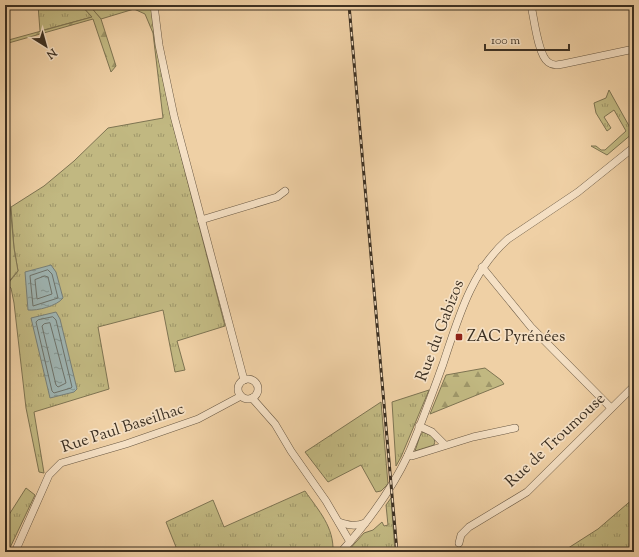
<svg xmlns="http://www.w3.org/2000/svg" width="639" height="557" viewBox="0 0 639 557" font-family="'Sorts Mill Goudy',serif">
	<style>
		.grass { fill: url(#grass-tufts); stroke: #7e7452 }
		.forest { fill: url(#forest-firs); stroke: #7e7452 }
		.water { fill: url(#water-ripples); stroke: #777f78 }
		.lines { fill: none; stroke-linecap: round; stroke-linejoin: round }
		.shore { stroke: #6d726a; stroke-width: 1 }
		.minor-casing { stroke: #695843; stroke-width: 8 }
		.minor { stroke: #f5e0c4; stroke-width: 7 }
		.rail-casing { stroke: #3c3022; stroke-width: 3 }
		.rail { stroke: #f5e0c4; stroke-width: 1.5; stroke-dasharray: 4.5; stroke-linecap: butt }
		.poi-dot { fill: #8f2418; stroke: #f5e0c4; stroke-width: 1.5 }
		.labels { text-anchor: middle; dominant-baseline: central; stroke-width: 3.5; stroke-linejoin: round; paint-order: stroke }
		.street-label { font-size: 16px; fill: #3c3022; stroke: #f5e0c4 }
		.poi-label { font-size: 16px; fill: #3c3022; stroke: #f5e0c4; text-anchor: start }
	</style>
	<defs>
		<pattern id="grass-tufts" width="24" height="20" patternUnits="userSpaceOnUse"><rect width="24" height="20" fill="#c1b881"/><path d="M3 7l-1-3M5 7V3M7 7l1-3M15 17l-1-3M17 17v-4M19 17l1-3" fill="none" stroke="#9e9669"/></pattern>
		<pattern id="forest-firs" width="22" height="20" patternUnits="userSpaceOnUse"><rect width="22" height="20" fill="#c1b881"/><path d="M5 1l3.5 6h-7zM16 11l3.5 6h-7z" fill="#9e9669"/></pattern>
		<pattern id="water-ripples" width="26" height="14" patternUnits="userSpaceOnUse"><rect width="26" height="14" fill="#9eb4b2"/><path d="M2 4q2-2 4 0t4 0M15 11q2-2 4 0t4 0" fill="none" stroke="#829390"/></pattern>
	</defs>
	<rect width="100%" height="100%" fill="#efd0a5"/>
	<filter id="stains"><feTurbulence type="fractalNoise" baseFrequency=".005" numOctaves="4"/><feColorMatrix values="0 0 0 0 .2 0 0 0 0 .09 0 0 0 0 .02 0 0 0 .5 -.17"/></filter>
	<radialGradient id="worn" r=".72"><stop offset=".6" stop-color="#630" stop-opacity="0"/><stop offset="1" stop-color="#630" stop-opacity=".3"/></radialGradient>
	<g class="grass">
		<path d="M38,5H81L92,17L40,31Z"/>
		<path d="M89,5H151L155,42L171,117L225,326L177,341L185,370L175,372L163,310L98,327L109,389L34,412L44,473L39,472L26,408L14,303L11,288L7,285L18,271L14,248L11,207L44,186L74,161L108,128L163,118L153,33L145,14L134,9L101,19Z"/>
		<path d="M609,90L633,133L607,155L591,146H596L601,150H605L626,131L614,110L604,117L611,128L607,131L596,113L594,103L606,98Z"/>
		<path d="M429,390L401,457L396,466L392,402Z"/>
		<path d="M381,402L388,484L381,491L376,492L361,465L328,482L305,452Z"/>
		<path d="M423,432C430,435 437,437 434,445L415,451L420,436Z"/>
		<path d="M26,488L35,495L8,552H5V521Z"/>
		<path d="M305,491C319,511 334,527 333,552H178L166,522L213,500L224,527Z"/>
		<path d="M391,498L395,552H347L364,533L373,530L382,522L384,526L388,525L386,505Z"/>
		<path d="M634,498V552H562L598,529Z"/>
	</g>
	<g class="forest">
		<path d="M81,5H89L101,19L116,66L111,72L93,19L5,44V41L92,17Z"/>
		<path d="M5,150L14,248L18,271L5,286V272L9,251L5,246V191L7,190Z"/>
		<path d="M485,368L501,380L504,384L430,414L446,375Z"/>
	</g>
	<g class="water">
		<path d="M51,265L56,272L63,298C57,306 37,311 28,310L25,272Z"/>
		<path d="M56,312L60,319L77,389L74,392L50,398L31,318Z"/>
	</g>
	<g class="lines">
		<g class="shore">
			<path d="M48,270L52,274L58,298L33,306L30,276Z"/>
			<path d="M45,276L48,277L52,294L37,299L35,280Z"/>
			<path d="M53,317L56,320L72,387L71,388L54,393L52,391L36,322L38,320Z"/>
			<path d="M50,323L66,383L58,387L56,385L42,326L44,324Z"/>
		</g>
		<defs>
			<g id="minor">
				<path d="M154,5L159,45L174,116L244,380"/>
				<path d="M531,5C534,18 538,55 548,62C553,66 558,65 563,64L634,49"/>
				<path d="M201,220L277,197L285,191"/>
				<path d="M482,267L531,327L611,408"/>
				<circle cx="248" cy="389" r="10"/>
				<path d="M252,398L275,424L291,451L326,501L350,542"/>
				<path d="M419,426L432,432L445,445"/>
				<path d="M408,455L412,456L473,437L515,428"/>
				<path d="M339,522C348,525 355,527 365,523"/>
				<path d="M459,543L461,535L469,527L527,492L634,386"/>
				<path d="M15,552L49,475L61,463L126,444L198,419L241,396"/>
				<path d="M341,552C368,522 391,491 408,455C421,425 432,394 443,364C458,319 471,271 508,239L578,192L634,147"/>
			</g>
		</defs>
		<use href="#minor" class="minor-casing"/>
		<use href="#minor" class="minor"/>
		<defs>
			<path id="rail" d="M349,5L397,552"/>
		</defs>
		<use href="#rail" class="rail-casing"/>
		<use href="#rail" class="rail"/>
	</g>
	<rect class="poi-dot" x="455" y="333" width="8" height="8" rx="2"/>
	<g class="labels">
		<g class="street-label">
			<text transform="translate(441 331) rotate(-69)">Rue du Gabizos</text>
			<text transform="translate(123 429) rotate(-18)">Rue Paul Baseilhac</text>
			<text transform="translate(556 441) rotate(-43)">Rue de Troumouse</text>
		</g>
		<g class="poi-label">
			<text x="467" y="337">ZAC Pyrénées</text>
		</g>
	</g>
	<rect width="639" height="557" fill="none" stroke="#efd0a5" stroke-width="20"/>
	<rect x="6" y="6" width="627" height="545" fill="none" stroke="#3c3022" stroke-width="2"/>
	<rect x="10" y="10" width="619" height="537" fill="none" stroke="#3c3022"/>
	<g transform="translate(46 46) rotate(143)" stroke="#f5e0c4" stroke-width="3" paint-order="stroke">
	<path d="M0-3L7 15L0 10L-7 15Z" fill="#3c3022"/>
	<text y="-6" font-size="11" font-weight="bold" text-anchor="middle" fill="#3c3022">N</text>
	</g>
	<path d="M485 44v6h84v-6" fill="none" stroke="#3c3022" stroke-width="2"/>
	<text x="491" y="44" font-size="12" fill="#3c3022" stroke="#f5e0c4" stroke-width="3" paint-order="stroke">100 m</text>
	<rect width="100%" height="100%" filter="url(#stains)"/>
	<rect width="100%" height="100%" fill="url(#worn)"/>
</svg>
